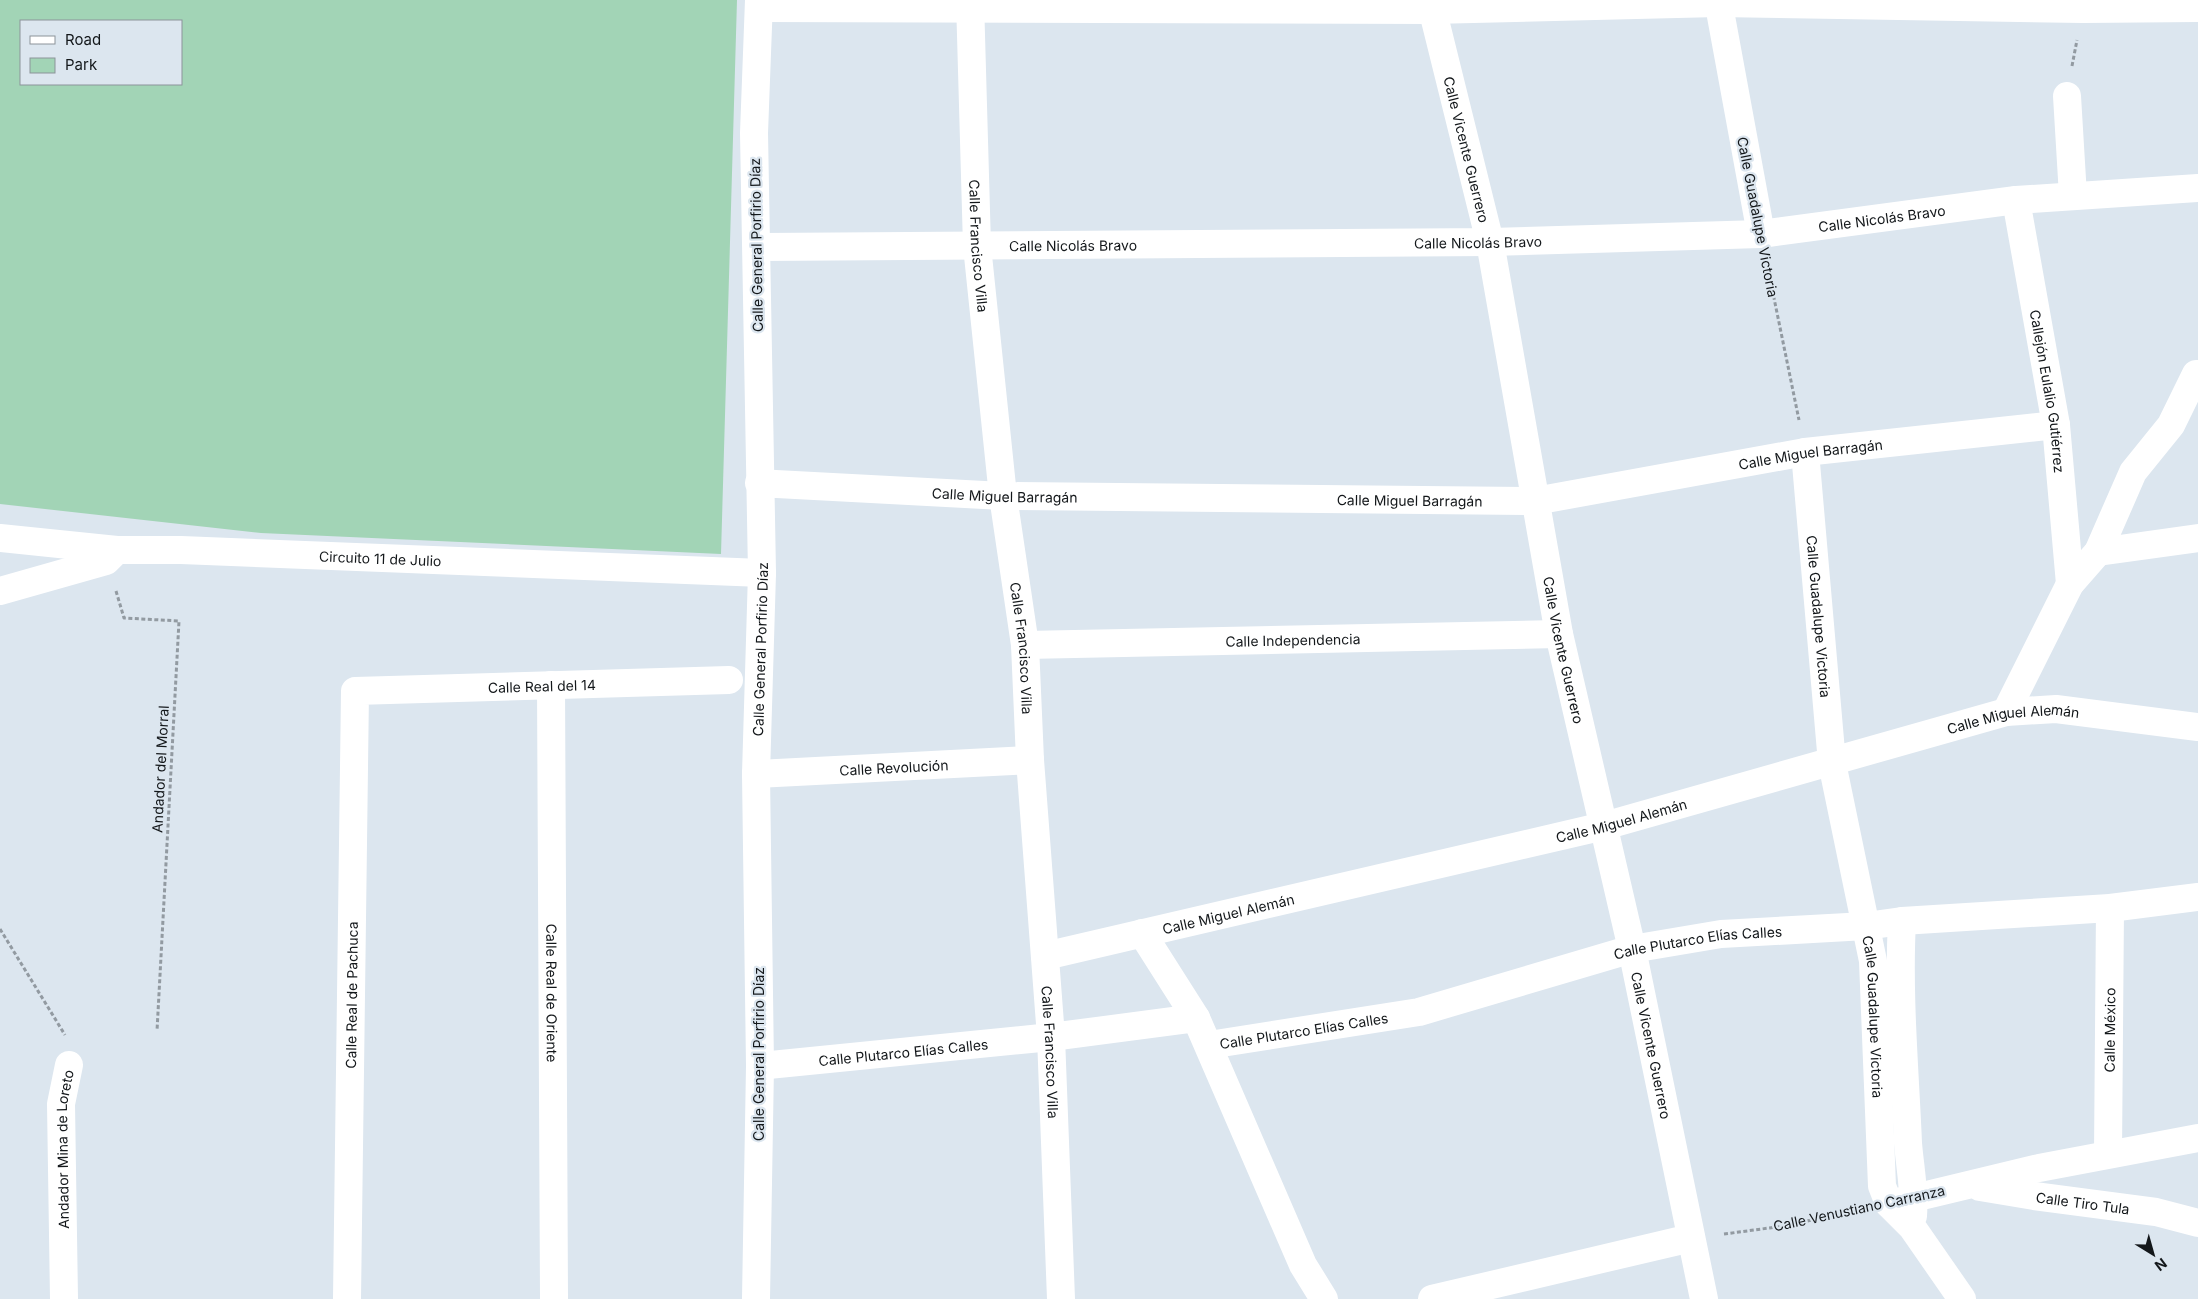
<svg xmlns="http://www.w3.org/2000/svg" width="2198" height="1299" viewBox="0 0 2198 1299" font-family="Inter,sans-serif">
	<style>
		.green { fill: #a2d4b6; fill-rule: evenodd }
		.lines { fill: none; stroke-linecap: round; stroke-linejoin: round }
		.path { stroke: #929aa1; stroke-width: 3; stroke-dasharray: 4 2.5; stroke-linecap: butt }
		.street { stroke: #fff; stroke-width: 28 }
		.labels { text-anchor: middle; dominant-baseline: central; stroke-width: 4.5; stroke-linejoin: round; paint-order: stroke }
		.street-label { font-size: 14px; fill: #13171a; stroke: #dce6ef }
	</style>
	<rect width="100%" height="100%" fill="#dce6ef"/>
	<path class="green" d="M0,0H737L721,554L261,533L0,504ZM21,21H181V84H21Z"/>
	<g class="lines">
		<g class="path">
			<path d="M2072,66L2077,40"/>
			<path d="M1767,264L1799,420"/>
			<path d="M116,591L124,618L179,621L157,1031"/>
			<path d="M0,929L65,1035"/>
			<path d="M1724,1234L1792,1225L1857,1208"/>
		</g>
		<g class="street">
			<path id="s1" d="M970,0L977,246L1003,496L1025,645L1030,760L1051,1037L1061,1299"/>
			<path id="s2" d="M1430,0L1490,242L1559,634L1632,949L1704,1299"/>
			<path d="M1718,0L1761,234"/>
			<path d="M759,8L1431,10L1718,3L2083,9L2198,8"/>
			<path d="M2067,96L2073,196"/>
			<path id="s3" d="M2016,200L2056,425L2070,584"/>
			<path id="s4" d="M757,247L1490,242L1761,234L2016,200L2198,188"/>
			<path id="s5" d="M1805,452L1832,763L1873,961L1882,1186L1889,1204L1912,1227L1962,1299"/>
			<path id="s6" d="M759,483L1003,496L1535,501L1805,452L2056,425"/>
			<path id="s7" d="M0,538L117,550H181L762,573"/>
			<path d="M2098,552L2198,538"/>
			<path d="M0,591L106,561L117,550"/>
			<path id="s8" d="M1025,645L1559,634"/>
			<path id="s9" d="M551,685L554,1299"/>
			<path d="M2006,712L2070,584L2098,552L2133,472L2171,425L2196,374"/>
			<path id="s10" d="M756,774L1030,760"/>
			<path d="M1902,921C1898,995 1905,1070 1908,1143C1910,1168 1915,1191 1913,1216"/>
			<path d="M1142,933L1196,1018L1303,1265L1324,1299"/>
			<path id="s11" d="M1045,956L1604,826L2006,712L2056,709L2198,727"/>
			<path id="s12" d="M1209,1045L1419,1012L1632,949L1721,934L1866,926L1902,921L2110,908L2198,897"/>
			<path id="s13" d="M760,1066L1051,1037L1196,1018"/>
			<path id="s14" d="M2108,1154L2110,908"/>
			<path id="s15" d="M1980,1187L2034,1196L2156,1212L2198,1223"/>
			<path d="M1889,1204L2039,1168L2198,1138"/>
			<path id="s16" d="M64,1299L61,1104L69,1065"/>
			<path id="s17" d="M347,1299L355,691L729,680"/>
			<path id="s18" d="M756,1299L760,1066L756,774L762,573L754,133L759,0"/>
			<path d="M1432,1299L1691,1238"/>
		</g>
	</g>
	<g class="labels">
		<g class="street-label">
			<text stroke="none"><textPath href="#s2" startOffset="154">Calle Vicente Guerrero</textPath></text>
			<text transform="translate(1758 217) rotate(79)">Calle Guadalupe Victoria</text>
			<text stroke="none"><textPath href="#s4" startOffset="1126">Calle Nicolás Bravo</textPath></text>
			<text stroke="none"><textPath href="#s4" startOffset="721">Calle Nicolás Bravo</textPath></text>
			<text transform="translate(756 245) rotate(-91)">Calle General Porfirio Díaz</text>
			<text stroke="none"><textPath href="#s4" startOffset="316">Calle Nicolás Bravo</textPath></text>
			<text stroke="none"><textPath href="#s1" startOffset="246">Calle Francisco Villa</textPath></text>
			<text stroke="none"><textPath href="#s3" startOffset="194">Callejón Eulalio Gutiérrez</textPath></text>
			<text stroke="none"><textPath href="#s6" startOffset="1056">Calle Miguel Barragán</textPath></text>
			<text stroke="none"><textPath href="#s6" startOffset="246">Calle Miguel Barragán</textPath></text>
			<text stroke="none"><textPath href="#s6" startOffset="651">Calle Miguel Barragán</textPath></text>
			<text stroke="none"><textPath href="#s7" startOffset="381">Circuito 11 de Julio</textPath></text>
			<text stroke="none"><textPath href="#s5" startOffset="165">Calle Guadalupe Victoria</textPath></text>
			<text stroke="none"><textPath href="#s8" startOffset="268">Calle Independencia</textPath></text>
			<text stroke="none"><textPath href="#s18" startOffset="650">Calle General Porfirio Díaz</textPath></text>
			<text stroke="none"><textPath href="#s1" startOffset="651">Calle Francisco Villa</textPath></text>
			<text stroke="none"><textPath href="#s2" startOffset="664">Calle Vicente Guerrero</textPath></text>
			<text stroke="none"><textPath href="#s17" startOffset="795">Calle Real del 14</textPath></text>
			<text stroke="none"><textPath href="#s11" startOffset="998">Calle Miguel Alemán</textPath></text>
			<text stroke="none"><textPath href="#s10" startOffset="138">Calle Revolución</textPath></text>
			<text transform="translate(160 769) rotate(-87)">Andador del Morral</text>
			<text stroke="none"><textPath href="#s11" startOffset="592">Calle Miguel Alemán</textPath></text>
			<text stroke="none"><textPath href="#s11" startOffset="188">Calle Miguel Alemán</textPath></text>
			<text stroke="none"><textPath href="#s12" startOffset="501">Calle Plutarco Elías Calles</textPath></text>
			<text stroke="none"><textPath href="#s9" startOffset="308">Calle Real de Oriente</textPath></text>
			<text stroke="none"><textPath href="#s17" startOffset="304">Calle Real de Pachuca</textPath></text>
			<text stroke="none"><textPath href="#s5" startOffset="570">Calle Guadalupe Victoria</textPath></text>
			<text stroke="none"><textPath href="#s12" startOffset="96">Calle Plutarco Elías Calles</textPath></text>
			<text stroke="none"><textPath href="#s14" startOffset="124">Calle México</textPath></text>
			<text stroke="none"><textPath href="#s2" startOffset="1069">Calle Vicente Guerrero</textPath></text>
			<text stroke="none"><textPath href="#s13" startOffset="144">Calle Plutarco Elías Calles</textPath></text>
			<text stroke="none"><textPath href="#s1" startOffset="1056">Calle Francisco Villa</textPath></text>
			<text transform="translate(758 1054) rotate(-90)">Calle General Porfirio Díaz</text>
			<text stroke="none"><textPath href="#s16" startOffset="150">Andador Mina de Loreto</textPath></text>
			<text stroke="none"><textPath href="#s15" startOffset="104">Calle Tiro Tula</textPath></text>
			<text transform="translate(1859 1208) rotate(-12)">Calle Venustiano Carranza</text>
		</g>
	</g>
	<rect x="20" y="20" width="162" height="65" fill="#dce6ef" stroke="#8c939a"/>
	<rect x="30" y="36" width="25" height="8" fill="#ffffff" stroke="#8c939a"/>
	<text x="65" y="45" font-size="15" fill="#13171a">Road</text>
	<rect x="30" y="58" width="25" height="15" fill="#a2d4b6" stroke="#8c939a"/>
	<text x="65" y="70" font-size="15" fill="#13171a">Park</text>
	<g transform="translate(2153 1254) rotate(143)" stroke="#dce6ef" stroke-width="4" paint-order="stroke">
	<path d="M0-4L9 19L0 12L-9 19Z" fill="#13171a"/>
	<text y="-8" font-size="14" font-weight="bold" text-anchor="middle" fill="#13171a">N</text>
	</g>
</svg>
